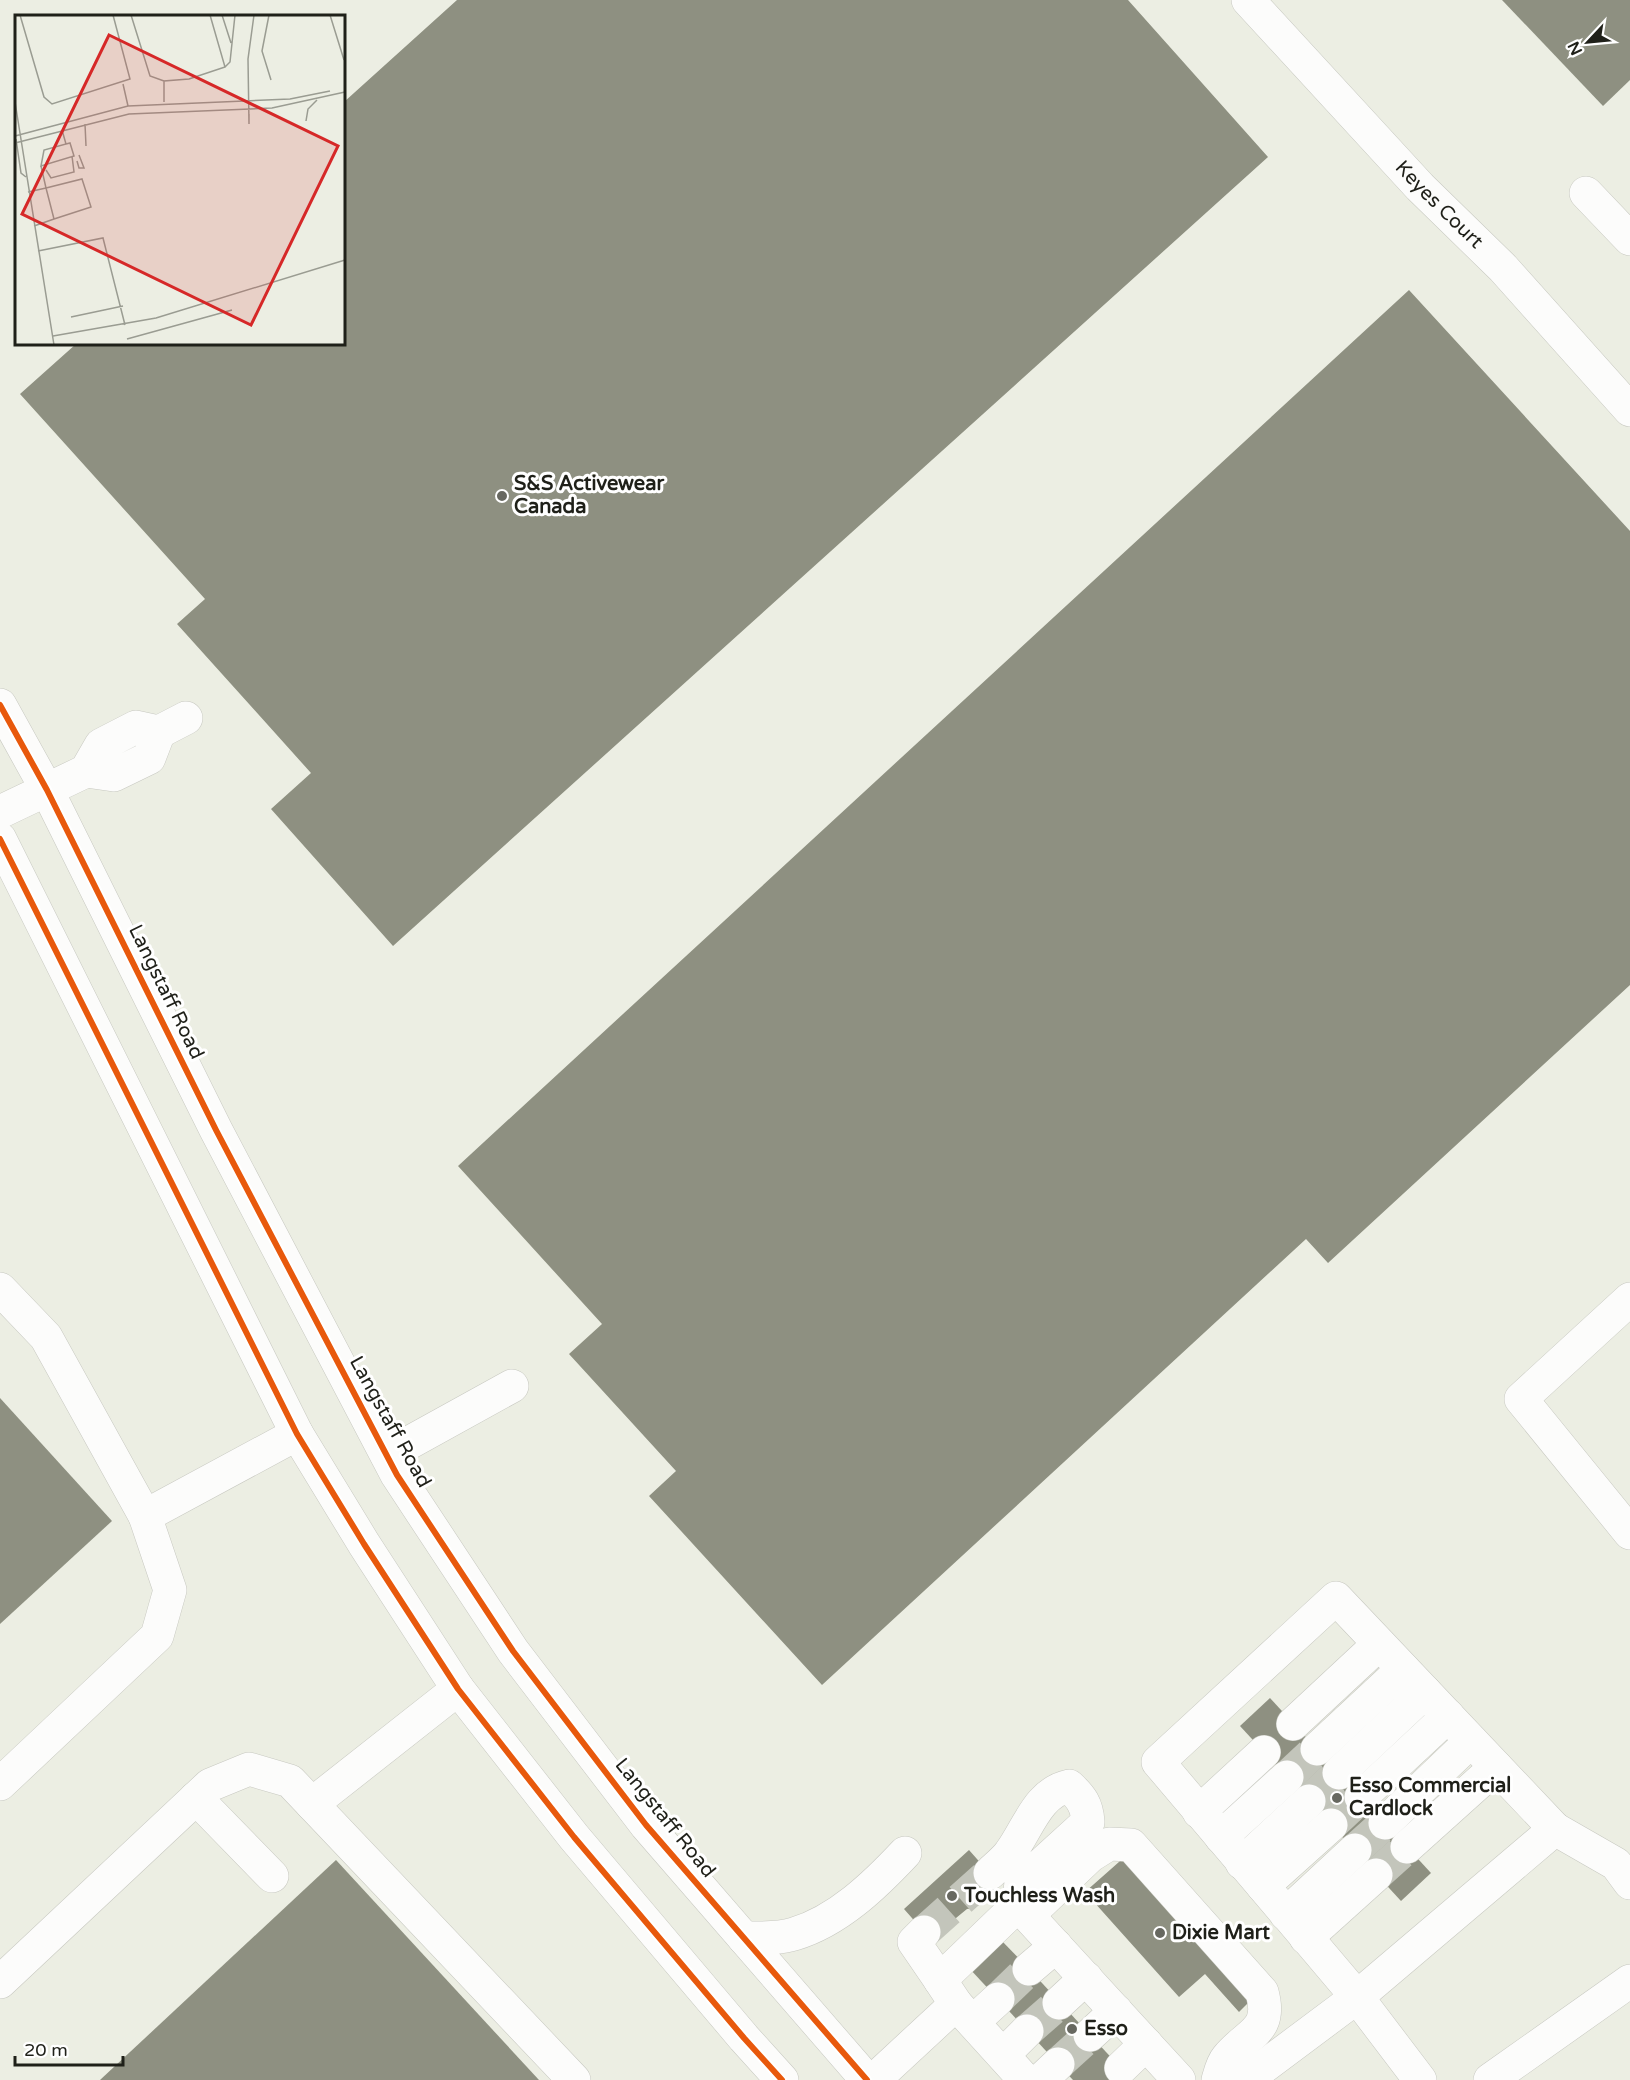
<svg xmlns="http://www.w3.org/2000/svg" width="1630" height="2080" viewBox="0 0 1630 2080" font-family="'Varela Round',sans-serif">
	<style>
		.building { fill: #8e9081 }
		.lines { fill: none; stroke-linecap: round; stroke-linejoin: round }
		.minor-tunnel { stroke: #c3c5bb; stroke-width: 33; stroke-dasharray: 33 16; stroke-linecap: butt }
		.minor-casing { stroke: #c7c8c0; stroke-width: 34 }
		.major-casing { stroke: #c7c8c0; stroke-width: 34 }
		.minor { stroke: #fcfcfb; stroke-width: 33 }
		.major { stroke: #fcfcfb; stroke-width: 33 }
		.cycleway-casing { stroke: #fff; stroke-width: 10 }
		.cycleway { stroke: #e8590c; stroke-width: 6 }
		.poi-dot { fill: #676860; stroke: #fff; stroke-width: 2 }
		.labels { text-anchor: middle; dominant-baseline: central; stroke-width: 6; stroke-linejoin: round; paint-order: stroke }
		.street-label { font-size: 20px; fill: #1f2019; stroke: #fff }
		.poi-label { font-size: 20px; font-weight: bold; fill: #1f2019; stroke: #fff; text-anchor: start }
		.inset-road { fill: none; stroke: #9a9c92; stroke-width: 1.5 }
		.view { fill: #d62828; fill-opacity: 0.15; stroke: #d62828; stroke-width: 3 }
		.inset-edge { fill: none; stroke: #1f2019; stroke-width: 3 }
	</style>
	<rect width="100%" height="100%" fill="#eceee3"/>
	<g class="building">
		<path d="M457,0H1128L1268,157L393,946L271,809L311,773L177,624L205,599L20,394L76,344H344V102Z"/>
		<path d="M1502,0H1630V80L1603,106Z"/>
		<path d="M1409,290L1630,531V985L1328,1263L1306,1239L822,1685L649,1496L676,1471L569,1354L602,1324L458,1166Z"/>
		<path d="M0,1398L112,1521L0,1624Z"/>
		<path d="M1270,1698L1431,1873L1401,1901L1240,1726Z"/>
		<path d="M969,1850L1000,1885L975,1908L967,1909L956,1918V1924L934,1943L904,1909Z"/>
		<path d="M1128,1854L1255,1996L1239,2012L1205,1974L1179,1997L1085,1892Z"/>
		<path d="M336,1860L539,2080H100Z"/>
		<path d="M1000,1939L1029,1969L1132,2080H1073L969,1968Z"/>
	</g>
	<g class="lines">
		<g class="minor-tunnel">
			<path d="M1287,1777L1317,1749"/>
			<path d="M1309,1801L1339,1773"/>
			<path d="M1331,1825L1361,1797"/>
			<path d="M1355,1850L1385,1823"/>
			<path d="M1376,1875L1407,1847"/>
			<path d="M924,1932L990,1873"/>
			<path d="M998,1999L1029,1969"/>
			<path d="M1027,2031L1059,2003"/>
			<path d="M1058,2064L1090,2035"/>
		</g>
		<defs>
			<g id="minor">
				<path id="s1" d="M1248,0L1420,187L1503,268L1630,410"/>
				<path d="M1586,193L1630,239"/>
				<path d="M159,732L186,718"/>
				<path d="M0,812L86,771L101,745L136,727L159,732L149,758L114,775L86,771"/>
				<path d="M0,1289L46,1337L145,1516L297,1434"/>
				<path d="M1630,1299L1521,1399L1630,1533"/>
				<path d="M387,1455L512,1386"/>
				<path d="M1293,1724L1379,1644"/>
				<path d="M1317,1749L1403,1669"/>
				<path d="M1339,1773L1425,1692"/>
				<path d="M0,1784L157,1636L170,1590L145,1516"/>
				<path d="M1361,1797L1448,1716"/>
				<path d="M196,1798L272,1876"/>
				<path d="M312,1804L458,1689"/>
				<path d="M1199,1812L1264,1752"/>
				<path d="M1385,1823L1471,1741"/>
				<path d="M1555,1829L1616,1864L1630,1883"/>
				<path d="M1221,1837L1287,1777"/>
				<path d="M1407,1847L1496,1767"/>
				<path d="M1242,1863L1309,1801"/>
				<path d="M990,1873C996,1867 1005,1860 1010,1853C1028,1829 1037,1793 1069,1786C1081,1797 1087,1805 1088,1822L1021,1883L1018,1905"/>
				<path d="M1263,1886L1331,1825"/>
				<path d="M1286,1914L1355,1850"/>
				<path d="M1028,1915L1090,1856L1109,1844L1131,1845L1262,1992C1273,2032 1248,2032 1227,2058C1222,2064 1220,2073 1218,2080"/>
				<path d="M924,1932L914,1942L940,1980"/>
				<path d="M744,1938C760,1938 778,1939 794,1934C838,1921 875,1885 905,1853"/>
				<path d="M1306,1938L1376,1875"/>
				<path d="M1029,1969L1056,1946"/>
				<path d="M0,1982L210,1785L249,1769L290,1781L574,2080"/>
				<path d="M1059,2003L1086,1978"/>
				<path d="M973,2022L998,1999"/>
				<path d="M1090,2035L1116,2011"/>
				<path d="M1003,2055L1027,2031"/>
				<path d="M1121,2068L1146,2044"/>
				<path d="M874,2080L956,2004"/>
				<path d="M1025,2080L956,2004L940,1980L1018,1905L1179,2080"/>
				<path d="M1041,2080L1058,2064"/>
				<path d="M1246,2080L1357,1997L1555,1829L1336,1598L1158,1762L1357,1997L1420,2080"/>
				<path d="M1490,2080L1630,1981"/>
			</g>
			<g id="major">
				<path d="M0,705L47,790L216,1130L397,1475L513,1651L646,1825L867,2080"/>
				<path d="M0,839L297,1434L364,1544L458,1689L574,1837L744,2038L782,2080"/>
			</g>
		</defs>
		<use href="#minor" class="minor-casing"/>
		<use href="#major" class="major-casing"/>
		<use href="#minor" class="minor"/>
		<use href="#major" class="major"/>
		<defs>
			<g id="cycleway">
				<path d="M0,705L47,790L216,1130L397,1475L513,1651L646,1825L867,2080"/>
				<path d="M0,839L297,1434L364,1544L458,1689L574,1837L744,2038L782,2080"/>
			</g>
		</defs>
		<use href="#cycleway" class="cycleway-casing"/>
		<use href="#cycleway" class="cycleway"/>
	</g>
	<g class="poi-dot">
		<circle cx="502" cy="496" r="6"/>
		<circle cx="1337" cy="1798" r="6"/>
		<circle cx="952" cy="1896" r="6"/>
		<circle cx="1160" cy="1933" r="6"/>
		<circle cx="1072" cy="2029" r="6"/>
	</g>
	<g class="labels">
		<g class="street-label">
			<text stroke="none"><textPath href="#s1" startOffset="280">Keyes Court</textPath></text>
			<text transform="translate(166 992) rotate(64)">Langstaff Road</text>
			<text transform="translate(390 1422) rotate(61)">Langstaff Road</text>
			<text transform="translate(665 1818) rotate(51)">Langstaff Road</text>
		</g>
		<g class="poi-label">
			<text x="514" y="484">S&amp;S Activewear<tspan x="514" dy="23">Canada</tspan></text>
			<text x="1349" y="1786">Esso Commercial<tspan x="1349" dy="23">Cardlock</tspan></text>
			<text x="964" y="1896">Touchless Wash</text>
			<text x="1172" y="1933">Dixie Mart</text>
			<text x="1084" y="2029">Esso</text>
		</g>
	</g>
	<g transform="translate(15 15)">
		<rect width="330" height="330" fill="#eceee3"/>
		<path class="inset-road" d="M5,0L29,82L37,89L115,64L98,0M116,0L135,61L149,66M207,0L216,28M254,0L247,36L256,65M315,0L329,45M210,52L215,47L220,0M108,69L113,91M0,87L39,330M149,87V66L174,64L210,52L195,0M234,99V109L233,44L239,0M291,106L293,94L302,85M70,109L71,131M47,115L51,129L29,135L26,151L59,141L55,128L51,129M0,121L113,91L275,84L315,76M1,124L6,158L11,162M0,128L114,99L257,93L330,77M62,146L64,153H69L64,140M31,155L36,163L59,157L57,141M13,177L31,173L67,164L76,192L39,204L31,173L26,151M19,211L39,204M23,236L88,223L110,310M56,302L108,291M38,321L141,303L330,245M112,324L217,295"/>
		<path class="view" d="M94,20L323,131L236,310L7,199Z"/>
		<rect width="330" height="330" class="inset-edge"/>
	</g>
	<g transform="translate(1588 42) rotate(244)" stroke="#ffffff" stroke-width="4.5" paint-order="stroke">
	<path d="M0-4.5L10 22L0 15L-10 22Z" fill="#1f2019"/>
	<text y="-9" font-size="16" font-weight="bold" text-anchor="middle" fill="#1f2019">N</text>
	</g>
	<path d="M15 2056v9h108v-9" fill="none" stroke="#1f2019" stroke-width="3"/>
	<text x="24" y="2056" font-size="18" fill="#1f2019" stroke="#ffffff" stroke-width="4.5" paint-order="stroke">20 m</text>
</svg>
